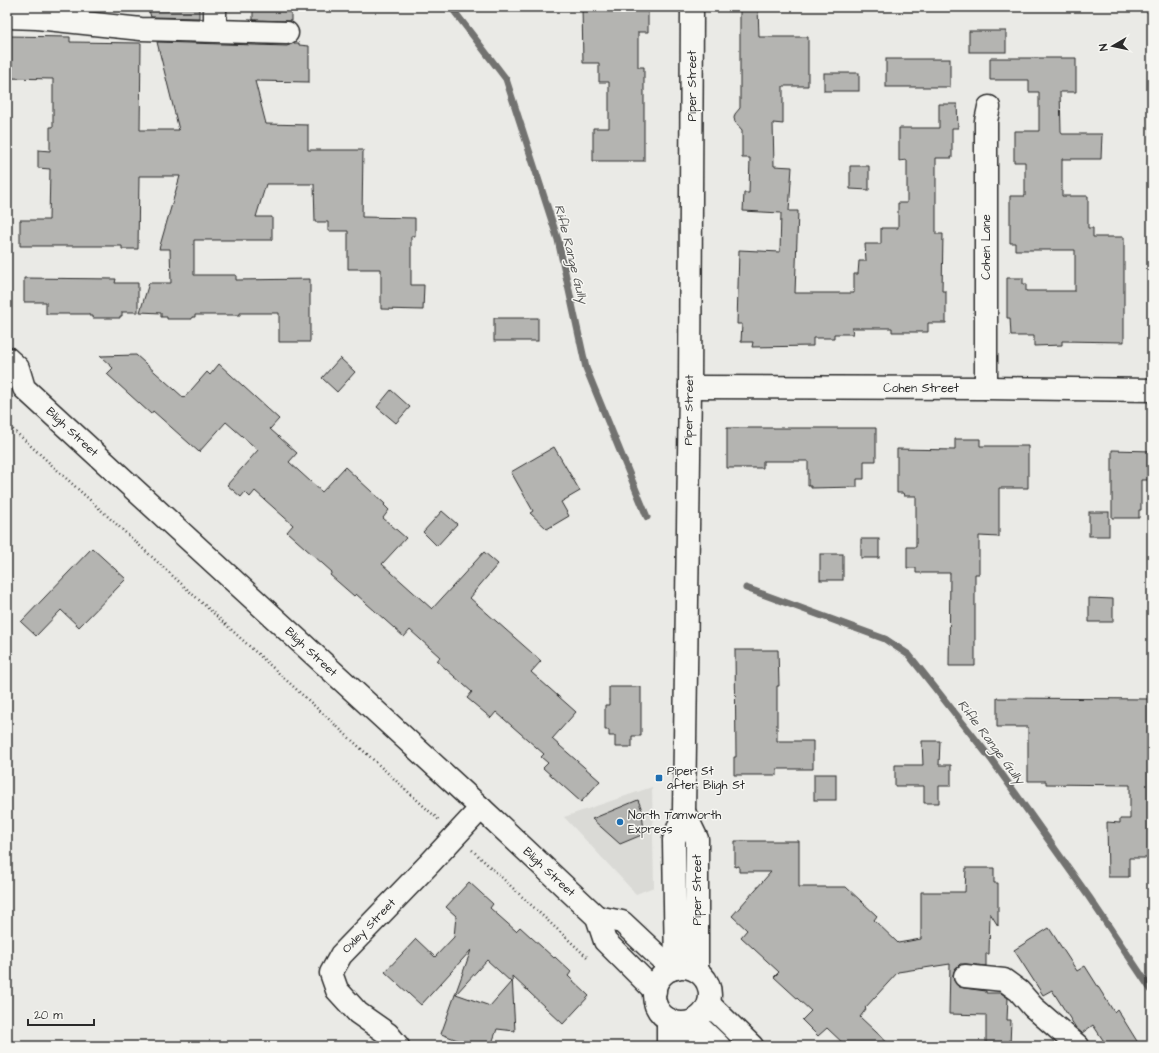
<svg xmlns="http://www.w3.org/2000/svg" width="1159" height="1053" viewBox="0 0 1159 1053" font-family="'Architects Daughter',sans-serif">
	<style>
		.built { fill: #dadad6 }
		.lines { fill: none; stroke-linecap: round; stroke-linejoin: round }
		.stream { stroke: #727270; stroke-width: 7 }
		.building { fill: #b4b4b1; stroke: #2b2b2b; fill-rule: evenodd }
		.minor-casing { stroke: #2b2b2b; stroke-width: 25 }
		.path { stroke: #2b2b2b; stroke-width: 2.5; stroke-dasharray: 1 3; stroke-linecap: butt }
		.minor { stroke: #f6f6f2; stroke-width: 22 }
		.poi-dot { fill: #1f6fb2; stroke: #f6f6f2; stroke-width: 1.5 }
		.labels { text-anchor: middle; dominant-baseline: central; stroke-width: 3; stroke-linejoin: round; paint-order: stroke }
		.street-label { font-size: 12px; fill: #2b2b2b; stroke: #f6f6f2 }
		.poi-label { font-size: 12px; fill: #2b2b2b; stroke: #f6f6f2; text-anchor: start }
		.water-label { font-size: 13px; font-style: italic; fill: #545453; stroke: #f6f6f2 }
	</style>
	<rect width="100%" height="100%" fill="#eaeae6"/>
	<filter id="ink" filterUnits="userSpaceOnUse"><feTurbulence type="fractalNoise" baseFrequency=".025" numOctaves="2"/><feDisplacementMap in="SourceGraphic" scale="8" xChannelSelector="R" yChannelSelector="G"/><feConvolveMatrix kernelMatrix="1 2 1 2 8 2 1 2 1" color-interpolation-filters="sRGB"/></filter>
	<g filter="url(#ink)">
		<path class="built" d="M652,787L654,887L636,894L564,817Z"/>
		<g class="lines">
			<g class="stream">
				<path d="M451,7L506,79L558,240L586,368L647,517"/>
				<path d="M746,588L885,639L909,655L991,759L1089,897L1152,991"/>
			</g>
		</g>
		<g class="building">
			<path d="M148,7H199V18L151,17Z"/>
			<path d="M253,7H291V21L253,20Z"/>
			<path d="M582,7H648V32H638V67H644V161H593V128H609V82H599V63H583Z"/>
			<path d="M740,7H758L759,37H808V86H783V124L773,123L774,166L792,167L789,211H798L795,293H854V274H858L859,261H866L865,244H881V228H898V203H907V160L899,161V128H939V104H957L958,128H952V158H936V234H943L942,291H946V323H928V332H892V328H852L853,334H834V338H813V346L752,347L753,342H741L742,324H737L739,250L780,252L781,213L743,211L744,193H749L750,158H742V130L735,122L734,118L735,114L740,108Z"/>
			<rect x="969" y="31" width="37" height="21"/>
			<path d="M7,36L70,37V42L141,43L140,130H179L157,42L287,46L294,43H299V45L309,46V82L255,81L266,124L308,125V150H363L362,217L415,218V236H411V285H424L423,310L381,309V269H348V231H328V222H315L314,184H266L256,217H272V240H194V275H236V280L310,279V342H279V313H240V315H195V317H192V319H167V317H161V313L140,312L149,283H171L170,249H159L180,176H139L138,249H122V246H20V220H49L50,169L38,168V150L50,151V127H53V79L7,78Z"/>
			<path d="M990,58H1076V92H1060L1061,131L1062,134H1102L1101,159H1062V196H1088V228H1093V237H1124V342L1062,341V345L1034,346V336H1011L1010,318H1007V278H1023V284H1026V291H1075V250H1015V243H1010V196H1025V162H1014V131H1039V92H1029V80H990Z"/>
			<rect x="886" y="59" width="64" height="28"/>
			<rect x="824" y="73" width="35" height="18"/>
			<path d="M850,166H869V190L850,189Z"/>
			<path d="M24,278L116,279L115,283H138V312H122V316H120V318H93V316H89V314H46V302H24Z"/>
			<rect x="494" y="318" width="44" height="23"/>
			<path d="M136,355L184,398L207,372L210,375L219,364L279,419L270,429L297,453L289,462L322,492L345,467L385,504L384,505L389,510L383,518L406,538L382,564L432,609L484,552L498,564L474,592H475L470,598L541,661L531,672L576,712L552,739L600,781L581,802L543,768L548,763L541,757L544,754L496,712L491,718L467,698L472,692L437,661L440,657L410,630L404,637L356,594L354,596L330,575L332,572L287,532L293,525L255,491L250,497L245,492L241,497L227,485L258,450L226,422L199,452L153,411L151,414L107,374L113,368L100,356Z"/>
			<path d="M340,358L355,372L337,392L322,378Z"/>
			<path d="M391,390L410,407L396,423L377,407Z"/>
			<path d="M727,428H876V461H864V479H857V487L811,488V486H808V461H763V468H727Z"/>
			<path d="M955,439H980V446H1028V488H999V537L979,536V574H975V666H949L950,573H916V568H907V547H916V496H904L903,493H897V449L955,450Z"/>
			<path d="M554,447L580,491L561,502L569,516L547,529L530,513L533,511L511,472Z"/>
			<path d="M1112,450L1152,451V480H1141V510H1139V518H1112Z"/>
			<path d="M442,511L457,524L437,546L423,532Z"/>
			<rect x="1089" y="512" width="20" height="24"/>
			<rect x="861" y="539" width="18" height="19"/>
			<path d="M92,548L126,579L79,627L61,610L36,636L21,622Z"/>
			<rect x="820" y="554" width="23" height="26"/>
			<path d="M1089,598L1113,599V622H1089Z"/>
			<path d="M735,650H778L779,686H777V741H813V769H777V775H734V757H736Z"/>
			<path d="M609,687H641V736H632V747H615V736H609V730H605V705H609Z"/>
			<path d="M997,698L1152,699L1151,858H1129V877H1108L1107,822L1120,823V819H1130V785L1046,784V781H1028V727H997Z"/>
			<path d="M922,741H940L939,765H951V786H939V803H924V786H895V765H923Z"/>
			<rect x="814" y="774" width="22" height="26"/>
			<path d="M638,800L642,810L644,834L620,844L592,819Z"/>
			<path d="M735,841H799V887H846L877,916L874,920L898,943L921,939V892H965L966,868H994V883H998V926L990,913L989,954H986V966L966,964H960L955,969L953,975L954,981L958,986L964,988L986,991V993H1001L1008,998L1007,1020H1011L1010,1046H986V1015L949,1014L950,964L898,972L865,1008L866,1009L860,1017L891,1046H846L827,1028L818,1036L802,1020L811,1011L774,977L779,972L741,937L747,930L732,916L771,872H739V866L735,867Z"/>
			<path d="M469,882L493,904L490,908L516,931L520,927L554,958L555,957L571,972L568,976L589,996L563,1024L512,976L515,1031L497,1029L491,1046H474L441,1034L471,950L421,1005L385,972L416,939L435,957L454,937L456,916L446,907ZM487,960L511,982L490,1006L456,994Z"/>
			<path d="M1049,928L1077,971L1085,966L1114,1012L1117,1009L1140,1046H1107L1093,1025L1082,1033L1076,1028L1052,990L1043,995L1014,950Z"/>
		</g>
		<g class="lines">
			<defs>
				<g id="minor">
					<path d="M7,17L37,18L141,29L287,33"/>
					<path d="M215,30V7"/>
					<path d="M7,358L18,368L24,388L481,808L597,917L605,941L655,991"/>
					<path d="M690,387L986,388L1152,390"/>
					<path d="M986,388V121L989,107"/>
					<path d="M684,812L697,839V971"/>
					<path d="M597,917L622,922L672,969"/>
					<circle cx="682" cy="995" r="28"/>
					<path d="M676,968L674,840L684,812L690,387L692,7"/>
					<path d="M965,976L1004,980L1019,991L1033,1007L1078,1046"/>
					<path d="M709,1004L752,1046"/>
					<path d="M668,1019V1046"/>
					<path d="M693,1021L719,1046"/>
					<path d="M688,1023L689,1046"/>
					<path d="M398,1046L388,1034L358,1013L337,990L331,973L341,955L430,863L481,808"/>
				</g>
			</defs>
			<use href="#minor" class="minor-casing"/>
			<g class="path">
				<path d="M7,424L440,821"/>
				<path d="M472,850L587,957"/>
			</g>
			<use href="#minor" class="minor"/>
		</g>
	</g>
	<g class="poi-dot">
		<rect x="655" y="774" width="8" height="8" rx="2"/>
		<circle cx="620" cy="822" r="4"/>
	</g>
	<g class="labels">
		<g class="street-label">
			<text transform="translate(692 86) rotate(-90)">Piper Street</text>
			<text transform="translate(986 247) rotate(-90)">Cohen Lane</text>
			<text x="921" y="388">Cohen Street</text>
			<text transform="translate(689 410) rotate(-89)">Piper Street</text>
			<text transform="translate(72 432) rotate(43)">Bligh Street</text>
			<text transform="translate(311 652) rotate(43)">Bligh Street</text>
			<text transform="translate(549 872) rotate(43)">Bligh Street</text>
			<text transform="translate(697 890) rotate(-90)">Piper Street</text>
			<text transform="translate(369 926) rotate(-46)">Oxley Street</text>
		</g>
		<g class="poi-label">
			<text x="667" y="771">Piper St<tspan x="667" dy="14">after Bligh St</tspan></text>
			<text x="628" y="815">North Tamworth<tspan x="628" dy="14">Express</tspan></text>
		</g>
		<g class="water-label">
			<text transform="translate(571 254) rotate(76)">Rifle Range Gully</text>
			<text transform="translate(991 742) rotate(53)">Rifle Range Gully</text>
		</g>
	</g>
	<rect width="1159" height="1053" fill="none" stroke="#f6f6f2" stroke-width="24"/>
	<rect x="12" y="12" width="1135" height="1029" fill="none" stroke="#2b2b2b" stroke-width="1.5" filter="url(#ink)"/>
	<g transform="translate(1113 46) rotate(261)" stroke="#f6f6f2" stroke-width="3" paint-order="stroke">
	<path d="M0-3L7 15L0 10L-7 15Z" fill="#2b2b2b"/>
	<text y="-6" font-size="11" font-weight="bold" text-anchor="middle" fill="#2b2b2b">N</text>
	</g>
	<path d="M28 1019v6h66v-6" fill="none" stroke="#2b2b2b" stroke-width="2"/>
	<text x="34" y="1019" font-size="12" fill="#2b2b2b" stroke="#f6f6f2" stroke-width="3" paint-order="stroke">20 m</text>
</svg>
